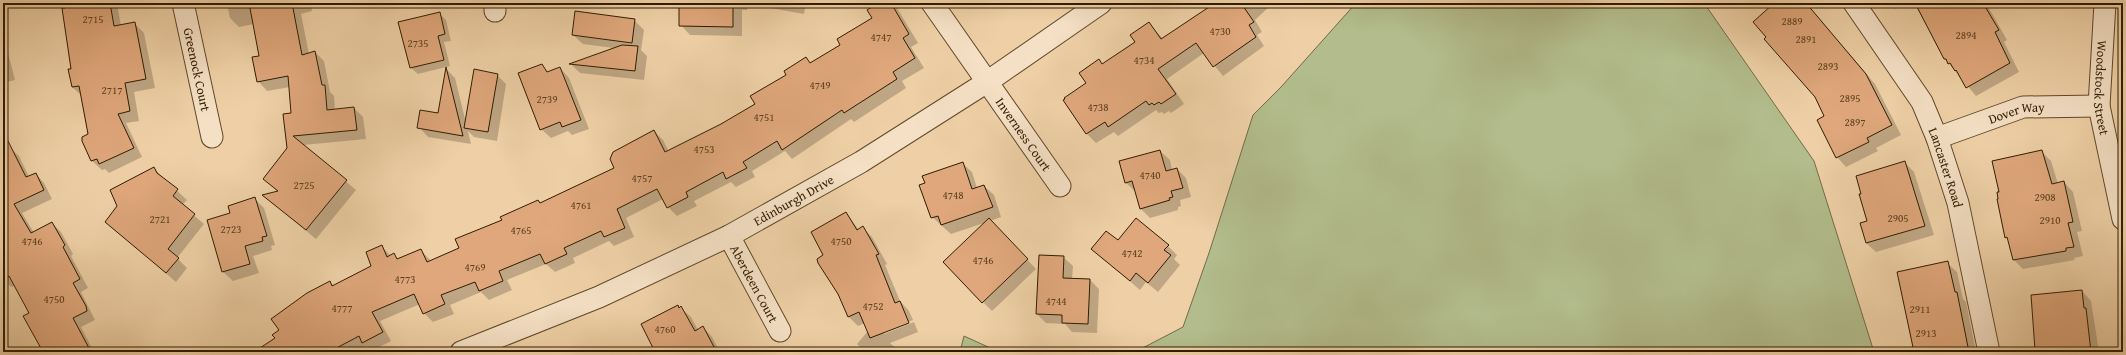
<svg xmlns="http://www.w3.org/2000/svg" width="2126" height="355" viewBox="0 0 2126 355" font-family="'Gentium Book Plus',serif">
	<style>
		.green { fill: #b2bc8c; stroke: #716c46 }
		.shadow { fill: #0003 }
		.building { fill: #dfa77b; stroke: #301c00 }
		.lines { fill: none; stroke-linecap: round; stroke-linejoin: round }
		.street-casing { stroke: #60492a; stroke-width: 23 }
		.street { stroke: #f5e0c5; stroke-width: 21 }
		.labels { text-anchor: middle; dominant-baseline: central; stroke-width: 4; stroke-linejoin: round; paint-order: stroke }
		.number-label { font-size: 11px; fill: #5c3f1f }
		.street-label { font-size: 13px; fill: #301c00; stroke: #f5e0c5 }
	</style>
	<rect width="100%" height="100%" fill="#efd0a6"/>
	<filter id="stains"><feTurbulence type="fractalNoise" baseFrequency=".005" numOctaves="4"/><feColorMatrix values="0 0 0 0 .2 0 0 0 0 .09 0 0 0 0 .02 0 0 0 .5 -.17"/></filter>
	<radialGradient id="worn" r=".72"><stop offset=".6" stop-color="#630" stop-opacity="0"/><stop offset="1" stop-color="#630" stop-opacity=".3"/></radialGradient>
	<g class="green">
		<path d="M1356,3H1704L1814,161L1874,352H1135L1183,327L1209,253L1253,115L1281,87Z"/>
		<path d="M964,336L999,352H960Z"/>
	</g>
	<g class="shadow">
		<path d="M88,3H113L118,9L121,26L135,24L144,33L155,88L134,92L139,121L126,123L142,157L109,173L105,169L102,170L92,161L83,141L90,135L82,96L72,87L69,70H72Z"/>
		<path d="M227,3H311L312,11L301,14L309,54L315,52L324,61L330,92L334,96L335,110L354,108L363,117L366,139L303,145L356,190L316,239L264,196L278,192L264,179L288,149L293,114L290,87L267,91L258,81L260,57L254,24L239,27L230,18Z"/>
		<path d="M681,3H806L804,14L748,4L747,10H742V36L690,35L681,25Z"/>
		<path d="M880,3H892L897,8L918,43L911,47L924,68L902,81L906,88L854,122L851,119L792,159L785,151L752,171L755,177L736,187L731,182L694,201L697,206L677,216L668,207L663,199L626,218L634,237L614,246L609,241L573,258L575,263L555,272L546,264L507,280L512,290L489,300L481,292L450,305L454,314L433,322L424,313L420,304L380,321L391,341L372,351L367,346L355,352H263L276,338L280,330L330,282L334,286L372,266L382,247L391,256L394,255L399,260L421,250L431,261L461,249L503,221L538,201L541,204L616,169L654,131L663,140L669,152L722,125L757,104L806,59L811,64L841,45L874,18Z"/>
		<path d="M1205,3H1273L1255,20L1262,32L1257,35L1264,46L1223,76L1204,53L1167,79L1184,104L1171,113L1169,111L1164,114L1162,112L1159,113L1156,110L1118,136L1114,132L1096,143L1087,134L1064,101L1088,84L1099,60L1103,65L1136,42L1149,23L1163,39L1209,9Z"/>
		<path d="M1780,3H1806L1875,84L1901,135L1876,148L1878,151L1846,167L1837,157L1825,117Z"/>
		<path d="M1889,3H1904L1895,9Z"/>
		<path d="M1914,3H1986L2007,40L2004,42L2019,72L1976,96L1945,59Z"/>
		<path d="M439,13L446,20L451,41L444,42L450,66L418,74L411,68Z"/>
		<path d="M634,20L644,30L641,50L647,56L644,80L580,73L571,64L614,48L583,44L573,35Z"/>
		<path d="M3,48L8,53L15,80L3,83Z"/>
		<path d="M541,65L549,73L560,68L569,78L589,129L572,135L568,131L551,138L541,129Z"/>
		<path d="M446,69L455,78L466,123L497,75L506,84L497,141L474,137L468,131L471,144L428,137L419,127L439,115Z"/>
		<path d="M10,148L19,156L29,177L36,174L44,183L52,199L22,213L34,233L52,223L61,232L73,254L71,256L88,288L81,292L95,320L81,327L94,352H43L31,314L15,286L11,287L3,279V151Z"/>
		<path d="M1160,151L1170,160L1172,170L1177,169L1186,178L1191,197L1180,200L1181,206L1178,207V210L1150,218L1140,208L1136,192L1126,183Z"/>
		<path d="M2041,151L2051,161L2058,184L2064,182L2073,192L2082,231L2077,232L2083,256L2074,258L2075,260L2023,269L2014,260L2009,240L2006,237Z"/>
		<path d="M1904,162L1914,172L1934,235L1876,252L1866,243L1868,222Z"/>
		<path d="M962,163L972,172L977,188L984,186L994,195L1001,217L990,221L1036,269L992,311L983,302L987,222L951,234L932,217L926,183Z"/>
		<path d="M154,168L165,180L187,200L182,205L204,224L177,258L187,268L176,282L107,222Z"/>
		<path d="M255,199L264,208L275,245L271,246L272,250L253,256L259,273L233,281L223,272L208,221L231,214Z"/>
		<path d="M846,213L859,230L863,228L872,237L887,264L885,265L900,301L909,311L913,320L884,332V334L914,322L918,332L890,343L900,352H877L876,349L865,352L857,344L868,331L865,323L858,326L848,316L824,256Z"/>
		<path d="M1118,242L1168,246L1177,255L1174,259L1180,265L1158,292L1146,282L1140,290L1093,249Z"/>
		<path d="M1063,257L1073,266L1072,279L1090,280L1099,289L1097,333L1072,332L1065,324L1046,323L1037,314Z"/>
		<path d="M1947,263L1957,272L1963,299L1966,302L1976,352H1916Z"/>
		<path d="M2082,291L2091,301L2099,352H2036L2033,296Z"/>
		<path d="M678,306L691,317L698,330L703,327L712,337L720,352H652Z"/>
	</g>
	<g class="building">
		<path d="M82,3H110L114,26L135,22L146,79L125,83L130,111L118,114L134,148L99,164L97,159L91,161L82,141V137L88,134L79,86L72,87L68,69H71L62,8H65V6Z"/>
		<path d="M249,3H292L302,55L315,51L322,85H325L327,110L354,107L357,130L293,136L347,180L306,230L262,195L278,191L263,179L287,148L283,114L291,113L288,76L257,82L252,57L259,56Z"/>
		<path d="M679,3H733V27L679,26Z"/>
		<path d="M878,3H891L909,34L903,38L915,58L893,72L897,79L844,113L842,110L782,150L777,141L743,162L747,168L726,179L723,172L686,192L688,197L667,208L657,189L617,209L625,228L604,237L601,231L564,248L567,254L545,264L540,254L499,271L503,281L479,291L475,282L441,295L445,304L423,314L414,294L372,312L383,332L362,343L359,336L329,352H254L275,338L272,335L279,330L271,319L307,293L330,281L332,286L371,266L366,252L382,245L387,257L394,253L397,259L421,249L427,262L459,248L455,239L502,220L500,217L538,200L540,203L614,168L610,159L613,152L654,130L665,152L721,124L755,104L750,96L786,75L784,71L806,57L810,63L840,45L837,39L872,18L867,10Z"/>
		<path d="M1215,3H1241L1254,22L1249,25L1256,37L1213,67L1196,43L1158,69L1176,94L1161,104L1159,102L1154,105L1152,103L1149,105L1146,101L1108,127L1105,122L1086,134L1063,100L1065,99L1064,98L1086,83L1079,73L1099,59L1102,64L1135,42L1130,35L1149,22L1161,39Z"/>
		<path d="M1774,3H1806L1866,74L1892,125L1867,138L1869,142L1836,158L1817,120L1824,116L1815,97L1764,39L1766,37L1753,22Z"/>
		<path d="M1915,3H1983L1999,30L1995,32L2010,63L1966,88L1956,70L1955,71L1950,63L1948,64L1946,59H1944Z"/>
		<path d="M575,11L635,19L632,43L572,35Z"/>
		<path d="M440,12L445,34L438,36L444,60L410,68L398,22Z"/>
		<path d="M622,45L638,46L635,71L569,64Z"/>
		<path d="M542,64L547,72L560,67L581,120L562,127L560,122L540,130L518,73Z"/>
		<path d="M446,67L463,136L417,128L420,110L438,113Z"/>
		<path d="M474,69L498,74L488,132L464,128Z"/>
		<path d="M3,131L26,177L36,173L44,190L14,204L31,233L52,222L65,245L63,247L80,279L73,283L86,306L87,311L73,318L91,352H43L23,316L29,313L9,276L3,280Z"/>
		<path d="M1160,150L1166,171L1177,168L1183,188L1171,191L1173,197L1169,198L1170,200L1140,209L1132,181L1125,183L1119,161Z"/>
		<path d="M2042,150L2052,184L2064,181L2073,222L2068,223L2074,247L2066,248V251L2013,260L2007,237L2005,238L1997,199H1998L1997,192H1999L1992,161Z"/>
		<path d="M1905,161L1925,226L1866,243L1860,223L1867,221L1859,194H1861L1856,176Z"/>
		<path d="M963,162L972,189L984,185L993,207L941,225L938,216L931,218L919,185L925,183L922,176Z"/>
		<path d="M154,167L157,173L178,189L173,196L195,214L168,249L179,258L166,273L105,222L117,206L110,190Z"/>
		<path d="M255,197L267,236L262,237L263,241L245,246L250,264L222,272L207,220L230,213L228,206Z"/>
		<path d="M846,212L857,230L863,226L879,254L876,255L895,303L900,301L909,323L870,338L859,312L848,317L838,294L818,263L817,259L823,255L811,232Z"/>
		<path d="M989,218L1028,259L982,303L943,262Z"/>
		<path d="M1136,218L1169,245L1164,250L1171,255L1148,283L1136,273L1130,281L1091,249L1106,231L1118,240Z"/>
		<path d="M1039,255L1064,256L1063,278L1090,279L1088,324L1062,323V315L1036,314Z"/>
		<path d="M1948,261L1955,292H1957L1969,352H1914L1897,272Z"/>
		<path d="M2082,290L2084,308H2086L2091,352H2045L2044,349L2035,350L2031,295Z"/>
		<path d="M678,305L679,308L681,306L695,331L703,326L714,347L705,352H655L641,324Z"/>
	</g>
	<g class="lines">
		<defs>
			<g id="street">
				<path id="s1" d="M183,3L212,137"/>
				<path d="M495,3V11"/>
				<path id="s2" d="M932,3L1060,186"/>
				<path id="s3" d="M1854,3L1922,102L1937,138L1958,203L1989,352"/>
				<path id="s4" d="M2105,3L2099,106L2123,219"/>
				<path id="s5" d="M1937,138L2023,107L2099,106"/>
				<path id="s6" d="M729,236L780,331"/>
				<path id="s7" d="M461,352L599,297L729,236L861,162L987,82L1101,3"/>
			</g>
		</defs>
		<use href="#street" class="street-casing"/>
		<use href="#street" class="street"/>
	</g>
	<g class="labels">
		<g class="number-label">
			<text x="93" y="19">2715</text>
			<text x="1792" y="21">2889</text>
			<text x="1220" y="31">4730</text>
			<text x="1966" y="35">2894</text>
			<text x="881" y="37">4747</text>
			<text x="1806" y="39">2891</text>
			<text x="418" y="43">2735</text>
			<text x="1144" y="60">4734</text>
			<text x="1828" y="66">2893</text>
			<text x="820" y="85">4749</text>
			<text x="112" y="90">2717</text>
			<text x="1850" y="98">2895</text>
			<text x="547" y="99">2739</text>
			<text x="1098" y="107">4738</text>
			<text x="764" y="117">4751</text>
			<text x="1855" y="122">2897</text>
			<text x="704" y="149">4753</text>
			<text x="1150" y="175">4740</text>
			<text x="642" y="178">4757</text>
			<text x="304" y="185">2725</text>
			<text x="953" y="195">4748</text>
			<text x="2045" y="197">2908</text>
			<text x="581" y="205">4761</text>
			<text x="1898" y="218">2905</text>
			<text x="160" y="219">2721</text>
			<text x="2050" y="220">2910</text>
			<text x="231" y="229">2723</text>
			<text x="521" y="230">4765</text>
			<text x="32" y="241">4746</text>
			<text x="841" y="241">4750</text>
			<text x="1132" y="253">4742</text>
			<text x="983" y="260">4746</text>
			<text x="475" y="267">4769</text>
			<text x="405" y="279">4773</text>
			<text x="54" y="299">4750</text>
			<text x="1056" y="301">4744</text>
			<text x="873" y="306">4752</text>
			<text x="342" y="308">4777</text>
			<text x="1920" y="309">2911</text>
			<text x="665" y="329">4760</text>
			<text x="1926" y="333">2913</text>
		</g>
		<g class="street-label">
			<text stroke="none"><textPath href="#s1" startOffset="68">Greenock Court</textPath></text>
			<text stroke="none"><textPath href="#s4" startOffset="85">Woodstock Street</textPath></text>
			<text stroke="none"><textPath href="#s5" startOffset="84">Dover Way</textPath></text>
			<text stroke="none"><textPath href="#s2" startOffset="160">Inverness Court</textPath></text>
			<text stroke="none"><textPath href="#s3" startOffset="190">Lancaster Road</textPath></text>
			<text stroke="none"><textPath href="#s7" startOffset="366">Edinburgh Drive</textPath></text>
			<text stroke="none"><textPath href="#s6" startOffset="54">Aberdeen Court</textPath></text>
		</g>
	</g>
	<rect width="2126" height="355" fill="none" stroke="#efd0a6" stroke-width="16"/>
	<rect x="4" y="4" width="2118" height="347" fill="none" stroke="#301c00" stroke-width="2"/>
	<rect x="8" y="8" width="2110" height="339" fill="none" stroke="#301c00"/>
	<rect width="100%" height="100%" filter="url(#stains)"/>
	<rect width="100%" height="100%" fill="url(#worn)"/>
</svg>
